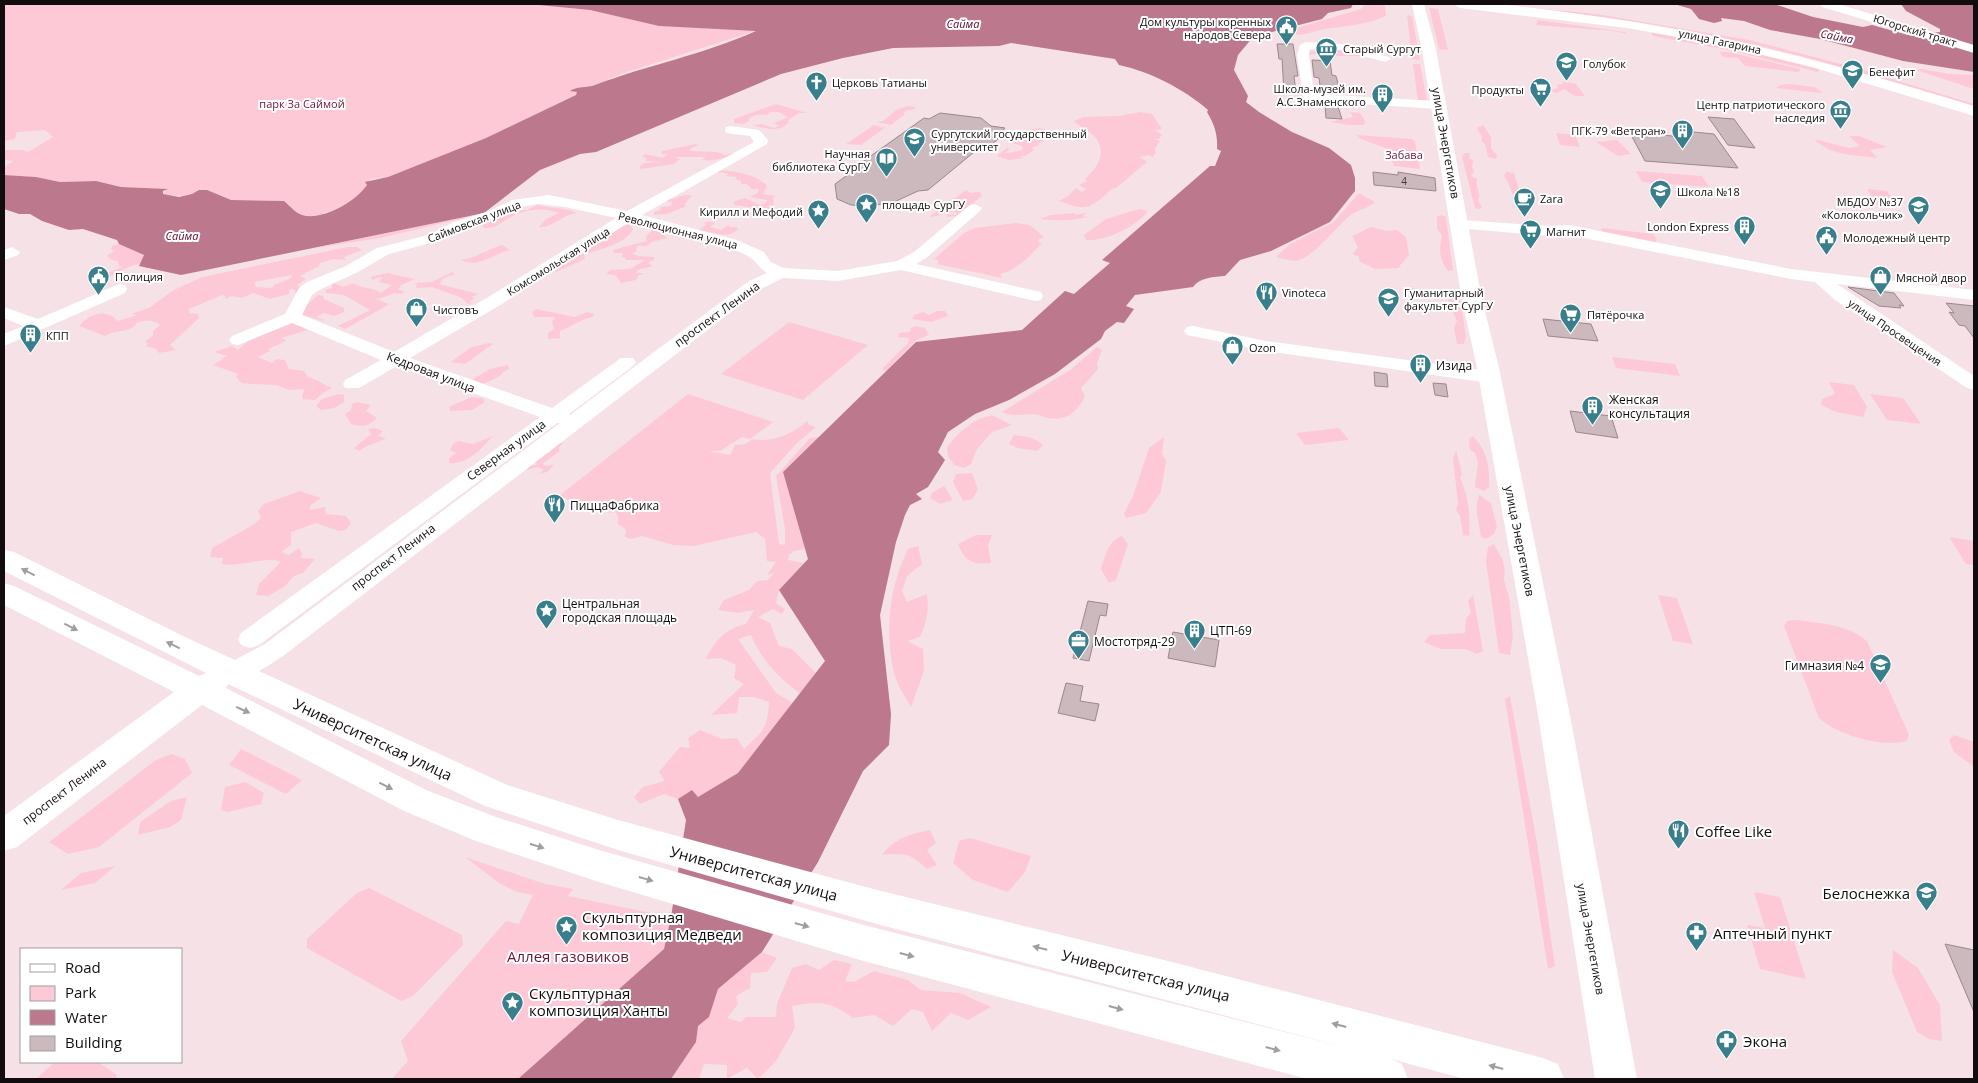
<svg xmlns="http://www.w3.org/2000/svg" width="1978" height="1083" viewBox="0 0 1978 1083" font-family="'Open Sans',sans-serif">
	<style>
		.green { fill: #fdc9d7; fill-rule: evenodd }
		.water { fill: #bc788c }
		.building { fill: #ccb9be; stroke: #9b888d }
		.lines { fill: none; stroke-linecap: round; stroke-linejoin: round }
		.minor { fill: #fff; fill-rule: evenodd }
		.major { fill: #fff; fill-rule: evenodd }
		.oneway { fill: #a19e9f }
		.labels { text-anchor: middle; dominant-baseline: central; stroke-width: 4; stroke-linejoin: round; paint-order: stroke }
		.number-label { font-size: 10px; fill: #41373a }
		.far-poi-label { font-size: 11px; fill: #130c0e; stroke: #fff; text-anchor: start }
		.far-water-label { font-size: 11px; font-style: italic; fill: #59042c; stroke: #fff }
		.far-street-label { font-size: 11px; fill: #130c0e; stroke: #fff }
		.far-park-label { font-size: 11px; fill: #6a1839; stroke: #fff }
		.street-label { font-size: 12px; fill: #130c0e; stroke: #fff }
		.poi-label { font-size: 12px; fill: #130c0e; stroke: #fff; text-anchor: start }
		.near-street-label { font-size: 15px; fill: #130c0e; stroke: #fff }
		.near-poi-label { font-size: 15px; fill: #130c0e; stroke: #fff; text-anchor: start }
		.near-park-label { font-size: 15px; fill: #6a1839; stroke: #fff }
	</style>
	<rect width="100%" height="100%" fill="#f6e1e7"/>
	<g class="green">
		<path d="M4,4H528L590,10L660,26L758,30L624,73L593,86L573,89L578,93L576,95L486,138L388,177L371,179C368,183 365,188 362,192C352,203 313,223 298,214C294,211 289,205 284,201L231,200L199,190C187,198 176,196 163,194L167,189L121,187L96,181L60,182L36,177L4,175V167L13,161L4,160V150H22L28,152L53,137L45,130L17,132L15,139L4,141Z"/>
		<path d="M1366,4H1382L1385,6L1386,16C1366,25 1345,26 1324,29C1315,31 1307,34 1298,35L1290,30L1361,9Z"/>
		<path d="M1491,4L1596,14L1749,40L1849,66L1974,104V108C1903,86 1832,63 1760,46C1671,26 1581,13 1491,4Z"/>
		<path d="M1429,8L1438,9L1448,50L1439,49Z"/>
		<path d="M1407,15L1412,16L1420,60L1412,59Z"/>
		<path d="M1538,20L1625,32L1627,34L1614,31L1536,25Z"/>
		<path d="M1653,32L1774,56L1819,69L1818,72L1728,50L1653,36L1651,33Z"/>
		<path d="M1324,47H1337L1366,56H1336L1334,52L1307,55V51H1322Z"/>
		<path d="M1719,52H1729L1800,69L1799,72L1745,66L1738,58L1724,57Z"/>
		<path d="M1413,64H1420L1427,100L1424,102L1418,101Z"/>
		<path d="M1922,69L1949,74L1974,75V89L1916,70Z"/>
		<path d="M1564,81L1576,84L1585,96H1575L1564,89L1557,93L1551,91L1558,88L1557,85L1563,84Z"/>
		<path d="M1790,84L1814,87L1823,93L1776,88L1781,85Z"/>
		<path d="M776,104L807,113H799L788,120L789,122C779,133 766,129 753,125L761,124L774,128L780,125L772,124L788,117L779,112H770L767,115C756,114 758,114 748,119L749,121L743,124L734,123V119Z"/>
		<path d="M908,106L915,107V109L905,111L904,115L891,125L877,122L883,121L896,110Z"/>
		<path d="M1140,112L1152,114L1162,129L1155,130L1162,135L1159,139H1154L1160,141L1155,149L1156,153L1152,157L1149,155L1140,157L1147,162L1116,188C1109,189 1108,193 1103,197C1085,212 1080,208 1059,201L1068,196L1076,188L1082,192L1086,189L1079,185L1087,181L1085,179C1098,167 1109,151 1093,135C1087,129 1078,126 1074,121L1083,117L1118,116Z"/>
		<path d="M1350,112L1360,113L1365,121L1364,125H1348L1330,122L1353,117Z"/>
		<path d="M874,125L881,127L878,128L886,127L861,145L846,144Z"/>
		<path d="M1483,125L1491,137V148L1497,155L1496,159L1488,157L1485,144L1481,141L1482,137L1477,128Z"/>
		<path d="M1039,128L1047,130L1051,135L1038,144L1040,145L1031,148L1034,150L1025,156H1019L1024,158L1009,160L997,156L1007,148L1010,149L1003,154L1023,150L1022,146L1012,143L1024,136L1022,135L1027,130Z"/>
		<path d="M1556,133L1575,135L1580,147L1560,145Z"/>
		<path d="M1357,135L1412,139L1415,142L1420,169L1394,166L1388,149L1359,138Z"/>
		<path d="M1849,136H1859L1887,147L1870,150L1877,158C1853,154 1833,157 1814,139L1849,148L1860,146Z"/>
		<path d="M1617,140L1631,154L1618,156L1596,142Z"/>
		<path d="M696,144L698,145L690,149L691,151L717,152L725,155L739,152C728,157 713,162 702,160L706,157H674L680,159L674,164L641,169L639,167L644,163L663,162L646,161V158L642,157L645,154L663,158L667,154H662V151Z"/>
		<path d="M1465,153H1470L1469,158L1473,160L1472,168L1474,171L1471,176L1477,179C1475,187 1482,194 1478,201L1482,207L1480,209L1475,208L1462,157Z"/>
		<path d="M717,170C733,171 755,173 767,186L763,194L776,196L773,198L774,205H769V209L754,217H747L754,208L735,205L733,202L745,198L760,205L765,204L767,200L749,197L758,193L759,189H752L747,184H741V181L735,179L737,177L726,176L729,174L719,172L711,174Z"/>
		<path d="M1636,171L1702,176L1709,187L1642,182Z"/>
		<path d="M1506,172L1514,173L1522,200L1520,203C1510,196 1511,184 1504,176Z"/>
		<path d="M1867,189L1887,191L1898,208L1877,205Z"/>
		<path d="M966,190L971,193L980,192L982,196L956,216L947,217V214L956,215L957,213C947,210 939,217 929,217Z"/>
		<path d="M1358,194H1361L1375,202C1367,210 1356,209 1348,217C1335,229 1318,251 1302,259C1295,263 1284,259 1276,257L1290,244L1334,222Z"/>
		<path d="M685,195H692L684,205L687,206L667,214L654,215V212L660,210L661,207L671,206L672,202L665,201Z"/>
		<path d="M520,205H526L519,208L520,210H527L538,205C551,209 564,207 577,213C563,214 553,228 539,227L546,219L559,213C542,207 525,209 509,218C501,223 494,229 484,228L482,223L455,231L467,223L485,220Z"/>
		<path d="M1139,209L1148,211C1136,227 1106,241 1086,240L1084,235L1106,219Z"/>
		<path d="M1076,213L1075,215L1086,213L1082,217L1091,216C1074,221 1058,221 1040,219L1051,215Z"/>
		<path d="M470,215L473,216L380,238L315,248Z"/>
		<path d="M1441,215L1446,217L1453,270L1448,271C1439,260 1439,249 1442,235L1437,229V217Z"/>
		<path d="M709,221L715,223L710,227L721,230L729,225L730,227H737L738,229C727,240 713,232 699,230L706,225L704,223Z"/>
		<path d="M1016,223L1030,225L1044,237L1039,239L1038,242L1042,243C1031,255 1017,270 1000,274L1002,278L937,264L939,261L934,259L964,233L975,228Z"/>
		<path d="M629,224L633,229C627,244 596,250 584,255L585,259L556,272L555,268L575,259L573,257L578,253L585,252L590,245L605,241C612,232 617,227 629,224Z"/>
		<path d="M1371,227L1386,231L1397,230L1406,237L1409,255L1398,268L1375,269L1359,261V257L1353,254L1358,247L1352,236Z"/>
		<path d="M1602,228L1654,234L1657,240L1654,243L1601,231Z"/>
		<path d="M652,230L661,232L667,238L652,242L647,246H637L636,252L632,253L638,256L654,257V260L648,263L653,266L638,270L636,273H644L638,276L636,280L621,283L615,275L606,274L610,270L630,269L645,260H625L626,258L622,257L623,253H614L613,250L647,241L646,237Z"/>
		<path d="M119,244L144,255L141,263C124,267 112,278 94,282V278L122,267L119,266L118,261L112,260L107,256L114,251L111,249L112,246Z"/>
		<path d="M502,245L510,250C494,253 479,269 461,260C475,258 487,250 502,245Z"/>
		<path d="M348,247H357L362,250L344,257L346,260L334,259L320,263L319,266L300,276L306,279L297,285L302,288L301,292L296,293L294,289H290L289,294L270,299L253,293L242,298L232,296L225,299V296L222,295L189,309V313L198,314L199,318L170,345L176,350L159,353L156,349L146,346L148,344L145,341L153,336V331L160,325C152,319 145,320 136,323L135,326C124,333 114,330 105,336L79,326C90,313 105,308 118,321L137,315L131,314L149,308L172,291L202,277ZM292,275L291,278L274,285L272,288L256,287L254,282Z"/>
		<path d="M452,272L455,274L444,278L439,284L478,294L472,297L474,299L469,302L473,303L468,304L462,298L432,287L416,288L417,284L413,283L432,282Z"/>
		<path d="M387,273L415,279L401,285L398,290L404,291L402,294L395,293L379,299L372,297L389,304L383,308L345,329L338,326L370,310L344,295L326,293L325,290L332,288V284L335,283L343,287L353,283C362,289 373,287 381,293L392,285L378,282L383,278L379,277L373,280L370,277Z"/>
		<path d="M318,295L323,296L324,299L344,308V312L334,316L324,313L316,317L325,320L323,321L298,313Z"/>
		<path d="M1452,297L1461,301L1466,337L1464,344H1457L1454,328L1457,321L1448,300Z"/>
		<path d="M536,309L575,317L587,312L594,314L593,317C579,320 572,326 560,331V338L548,339V333L554,329L552,322L555,317H534L532,312Z"/>
		<path d="M937,311H945L948,316L931,322L912,319L914,315L923,312L929,315Z"/>
		<path d="M298,322L308,330L281,338L286,340C281,345 274,345 269,349L270,351L258,357L272,363L276,359L285,360L289,369L304,371L308,377C318,379 323,385 332,388L323,393L315,400L302,399L304,389L289,390L277,385L251,384L242,383L236,377L238,374L213,365L227,356L214,352L232,346L238,350L247,342L276,325Z"/>
		<path d="M789,322L868,345L803,400L721,374Z"/>
		<path d="M916,326L925,328L929,335L916,340L886,371L882,369L908,343L909,338L898,337L899,333L910,332L911,328Z"/>
		<path d="M488,343L493,344L465,364L451,362L470,348Z"/>
		<path d="M1097,347L1102,350L1097,363L1098,369L1081,388L1085,396C1078,411 1066,422 1048,418C1043,417 1038,414 1033,414C1022,414 1013,417 1002,412L1070,370Z"/>
		<path d="M1612,357L1675,364L1680,376L1616,368Z"/>
		<path d="M508,365L509,369L503,372L500,376L481,385L473,379L490,369Z"/>
		<path d="M1829,382L1854,385L1867,407L1863,417L1836,412L1821,405L1822,399L1835,394Z"/>
		<path d="M338,394L344,395V402L334,408L321,410L316,406L322,399Z"/>
		<path d="M688,394L773,422L750,439L742,437L720,451H708L730,455L735,445L745,444L753,439C772,443 793,434 807,421L809,425L816,427L796,444L770,473L779,544L785,545V529L776,476L810,438L820,437L783,472L805,549L794,551L789,555L788,560L804,563L779,590L776,603L785,609L782,614L773,609L758,617L770,623L779,646L792,649L816,673L801,694C780,680 760,658 751,635L738,639L776,693L793,703L738,773L698,798L692,790L678,799L664,794L640,804L634,797L643,787L665,781L659,772L680,747L690,748L688,738L700,730L722,739L737,738L744,749C764,730 767,730 769,702L754,697H739L737,713L711,715L744,684L734,678L736,665L721,658L706,659C714,641 726,628 746,624L754,610L738,613L718,610L724,600L749,590L757,581L768,580L774,573L767,575L776,562L767,561L765,539L756,532L694,546L673,545L642,536L631,539L625,537L626,530L618,524V517L615,511L611,513L559,496Z"/>
		<path d="M1870,394L1903,398L1921,424L1887,420Z"/>
		<path d="M472,397L482,398L485,402L472,410L450,411L449,407Z"/>
		<path d="M357,402L371,405L366,411L377,418C368,427 362,427 351,424L345,414L351,410L352,404Z"/>
		<path d="M992,415L1012,425L992,432L977,449L971,464L964,468L954,465L948,456L947,447C960,431 971,420 992,415Z"/>
		<path d="M375,428L383,431L378,436L386,438C376,444 368,444 359,451L354,448L371,434L368,429Z"/>
		<path d="M1339,428L1349,440L1305,445L1296,433Z"/>
		<path d="M1014,435C1025,436 1034,437 1043,445L1037,451L1018,448L1009,444Z"/>
		<path d="M493,436C481,449 467,465 449,463V458L456,453L450,450L453,444L458,441L473,444Z"/>
		<path d="M1473,436C1487,451 1490,467 1489,487L1484,491L1475,487L1478,463L1475,453L1470,450L1469,439Z"/>
		<path d="M1164,437L1162,453L1166,461L1161,492L1146,513L1126,518L1124,514L1133,496L1149,448Z"/>
		<path d="M559,443H563L559,447L560,451L542,464L546,466L554,465L547,472L539,474L544,470L538,467L526,470L529,467L538,464L534,462L543,454L551,452L549,449Z"/>
		<path d="M1456,450L1462,474L1460,477C1468,496 1471,515 1469,536L1463,535L1460,516L1456,510L1458,503L1453,459Z"/>
		<path d="M972,473L978,490L972,499L963,501L953,482L956,474Z"/>
		<path d="M944,486L953,500L940,504L930,498L932,493Z"/>
		<path d="M300,491L321,498L311,505L309,510L325,507L326,514L346,516L351,523L346,530L339,531L316,523L291,532V545L281,552L289,555L299,548L302,553L301,558L315,559L303,573L294,576L284,587L268,596L256,595L259,584L281,562C268,555 237,568 222,564L223,558L210,557L212,548L253,525L261,518L258,511L264,504Z"/>
		<path d="M1479,495L1491,503L1497,527L1494,534L1486,539L1481,537C1479,524 1474,508 1479,495Z"/>
		<path d="M976,535H992L988,545L991,563C972,565 965,561 958,544Z"/>
		<path d="M1122,536L1128,544L1116,580L1109,583L1101,569C1106,555 1106,543 1122,536Z"/>
		<path d="M1949,537L1974,541V565L1966,564Z"/>
		<path d="M1494,544L1502,559L1505,570L1504,580L1509,597L1513,636L1510,655L1499,653L1486,561L1488,547Z"/>
		<path d="M918,546L922,564L907,576L902,591L907,602L927,594C929,610 927,622 920,637L907,641L923,649L924,671L911,707C906,697 898,687 895,676C884,634 889,587 908,549Z"/>
		<path d="M1473,595L1483,651L1477,654L1465,649H1441L1424,642L1430,635L1465,633L1466,618L1471,613L1468,601Z"/>
		<path d="M1658,595L1677,598L1693,644L1673,641Z"/>
		<path d="M1797,620C1822,624 1847,624 1867,641L1909,735L1907,741C1882,748 1838,735 1819,718L1784,626L1787,621Z"/>
		<path d="M1510,696L1537,843L1555,966L1548,969L1505,699Z"/>
		<path d="M1954,735L1974,742V767L1954,752L1949,740Z"/>
		<path d="M241,749L302,780L286,794L229,765Z"/>
		<path d="M171,754L185,759L192,773L99,847L68,854L49,842L156,760Z"/>
		<path d="M245,782L264,793L261,804L227,812L221,810L225,787Z"/>
		<path d="M187,797L181,820L170,827L138,835L140,822L171,801Z"/>
		<path d="M930,830L936,843L927,850L937,865L927,869C910,853 905,853 882,855C895,838 910,834 930,830Z"/>
		<path d="M970,838L1031,856L1025,872L1008,892L973,880L953,863L959,841Z"/>
		<path d="M465,857L545,884L573,889L568,896L671,917L664,949L518,1079H392L408,1061L401,1041L506,921L519,924L533,895L517,892L499,883Z"/>
		<path d="M115,866L95,883L61,890L81,873Z"/>
		<path d="M369,888L462,935L463,945L413,996L401,1001L307,948V939L357,893Z"/>
		<path d="M1754,892L1780,897L1806,979L1760,969L1747,925L1765,928Z"/>
		<path d="M1893,950L1918,968L1940,1005L1942,1041L1929,1039L1917,1032L1892,972Z"/>
		<path d="M762,952L777,958L767,972L751,973L750,988L736,996L738,1004L727,1018L740,1022L746,1017H776L777,1004L792,968L806,964L819,970L834,960L852,964L845,981L854,982L874,971L908,980L921,990L960,993L991,1007L968,1020L951,1013L932,1031L923,1012L912,1009L893,1026L874,1015L853,1018C829,1001 820,1001 792,1006L795,1028L776,1061L758,1079L747,1068L727,1079V1065L704,1064L699,1079H671L696,1042L698,1026L709,1017L718,989Z"/>
		<path d="M55,1062H98L117,1075L116,1079H36Z"/>
	</g>
	<g class="water">
		<path d="M528,4H1353L1351,8L1328,13L1322,19L1253,37L1238,55L1234,70L1248,96L1246,102L1259,112L1292,132L1329,148L1351,165L1355,178V191L1330,222L1271,251L1240,260L1225,276C1214,277 1200,277 1193,287L1135,295L1126,306L1134,309L1124,323L1117,322L1105,331L1101,339L1055,374L1009,400L975,414L948,432L938,452L945,460L928,487L916,494L922,499L910,505L905,515L896,542L880,615L891,714L889,745L863,771L818,862L762,952L718,989L709,1017L698,1026L696,1042L671,1079H518L664,949L671,917L686,820L678,799L692,790L698,797L738,773L825,661L779,590L808,559L783,472L916,342L1022,330L1065,291L1074,294L1110,263L1102,260L1210,166H1215L1221,151L1217,149C1218,134 1214,124 1207,112L1208,110C1184,89 1151,72 1119,65L1115,59L1011,43L999,46L893,48L843,58L781,74L596,152L580,154L540,170L484,213L181,275L139,266L144,255L119,244L117,240L83,229L69,230L42,221L30,214H19L4,209V175L36,177L60,182L96,181L121,187L168,189L163,191V194L179,197L192,194L199,190H207L231,200L284,201C291,207 297,215 306,216C327,218 356,201 367,185L365,182L388,177L486,138L576,95L577,92L570,91C576,86 587,88 595,85C648,65 705,54 756,31L659,26L590,10Z"/>
		<path d="M1674,4H1774L1813,17L1863,27L1872,25L1908,35L1940,32V29L1906,11L1901,4H1974V72L1903,61L1820,39L1770,30L1744,21L1721,18L1722,21L1714,23L1699,19L1691,9Z"/>
	</g>
	<g class="building">
		<path d="M1277,44H1293L1298,76H1294L1296,93L1284,92L1282,59H1279Z"/>
		<path d="M1312,60L1330,61L1332,75L1336,76L1341,94L1321,92L1319,78L1314,77Z"/>
		<path d="M1321,103L1337,104L1342,119L1326,118L1325,105Z"/>
		<path d="M940,113L981,118L991,126L1005,128L996,138L998,139L990,146L979,148L928,190L918,191L894,202L870,206L851,205L837,199L835,184L864,163H861L924,118L929,119Z"/>
		<path d="M1708,117L1734,119L1755,148L1728,145Z"/>
		<path d="M1683,131L1714,134L1738,168L1645,161L1630,133L1687,137Z"/>
		<path d="M1373,172L1398,175V172L1435,178L1436,191L1374,185Z"/>
		<path d="M1848,287L1894,293L1904,306L1899,305L1901,308L1879,306Z"/>
		<path d="M1946,303L1974,306V338L1965,326L1959,325L1949,312L1954,313Z"/>
		<path d="M1543,319L1591,324L1598,341L1548,336Z"/>
		<path d="M1374,372L1387,374L1388,387L1375,386Z"/>
		<path d="M1433,383L1446,384L1448,397L1435,395Z"/>
		<path d="M1570,411L1611,416L1618,438L1576,432Z"/>
		<path d="M1088,601L1108,604L1106,616L1100,615L1089,661L1073,658Z"/>
		<path d="M1173,632L1219,640L1215,667L1168,658Z"/>
		<path d="M1066,683L1083,686L1080,701L1099,704L1095,721L1058,713Z"/>
		<path d="M1945,944L1974,950V1012Z"/>
	</g>
	<g class="lines">
		<g class="minor">
			<path d="M1306,42L1341,44L1389,57L1391,59L1385,62L1341,50L1310,49L1309,55L1314,94L1438,101L1444,105L1438,109L1315,101L1313,107H1305L1297,55L1300,45Z"/>
			<path d="M731,126L759,130L768,140L767,144L642,215L737,240L764,252L771,262L783,268L838,271L897,261L914,252L970,205L975,204L982,208L980,211L926,258L916,264L1041,292L1043,296L1041,300L1035,301L901,270L838,281L783,278L761,289L283,656C266,666 244,685 225,679L221,672L225,665L265,644L560,423H557L259,645L250,648L241,645L238,639L241,633L540,417L397,366L359,388H345L343,384L345,380L381,360L292,323L238,345L232,344L229,340L232,336L285,314L299,288L307,282L346,266L377,248L428,235L454,222L489,211L512,200L549,195L627,211L754,142L750,136L726,133L725,130L726,127ZM538,204L565,207L616,218L490,296L394,352L302,315L312,295L319,290L358,272L389,254L438,241L464,228L499,217L521,207ZM631,221C666,231 720,239 751,258C757,262 760,269 767,273L749,281L570,415L569,414L633,366L636,362L633,358H621L552,408L410,358L502,304Z"/>
			<path d="M1461,220L1549,226L1569,225L1791,269L1974,290V300L1837,284L1974,376V390L1967,388L1835,300L1815,282L1791,279L1569,235L1549,236L1456,228L1453,225Z"/>
			<path d="M12,247L20,252L18,255L4,260V250Z"/>
			<path d="M119,284L125,285L127,289L125,293L4,346V334L23,326L4,318V307L38,319Z"/>
			<path d="M1193,326L1266,341L1489,371L1496,373L1498,377L1496,381L1489,383L1266,351L1187,335L1184,331L1187,327Z"/>
		</g>
		<g class="major">
			<path d="M1412,4H1424L1436,50L1481,295L1499,368L1570,715L1637,1079H1595L1538,715L1477,368L1461,295L1422,50Z"/>
			<path d="M1454,4C1495,1 1538,9 1579,14C1715,31 1843,66 1974,106V116L1815,68L1726,46L1627,28L1460,8Z"/>
			<path d="M1820,4H1838L1974,45V53L1822,7Z"/>
			<path d="M4,550L14,552L185,637L507,785L618,820L877,890L1172,962L1543,1058L1558,1064L1564,1079H1465L1391,1059L1402,1064L1408,1079H1308L860,960L599,882L476,841L402,810L202,705L17,847L4,851V816L174,692L4,605V583L14,586L199,676L206,673L4,571ZM228,684L485,806L618,850L877,924L1356,1050L860,924L599,850L496,817L426,790L226,688Z"/>
		</g>
	</g>
	<defs><path id="oneway-solid" d="M-6-.8H1V-3.2L6.5 0L1 3.2V.8H-6Z" transform="scale(1.25)"/></defs>
	<g class="oneway">
		<use href="#oneway-solid" transform="translate(28 572) rotate(-153)"/>
		<use href="#oneway-solid" transform="translate(71 627) rotate(27)"/>
		<use href="#oneway-solid" transform="translate(173 645) rotate(-154)"/>
		<use href="#oneway-solid" transform="translate(243 710) rotate(24)"/>
		<use href="#oneway-solid" transform="translate(386 786) rotate(27)"/>
		<use href="#oneway-solid" transform="translate(537 846) rotate(18)"/>
		<use href="#oneway-solid" transform="translate(646 879) rotate(16)"/>
		<use href="#oneway-solid" transform="translate(802 925) rotate(16)"/>
		<use href="#oneway-solid" transform="translate(1040 948) rotate(-166)"/>
		<use href="#oneway-solid" transform="translate(907 955) rotate(15)"/>
		<use href="#oneway-solid" transform="translate(1116 1008) rotate(15)"/>
		<use href="#oneway-solid" transform="translate(1339 1025) rotate(-165)"/>
		<use href="#oneway-solid" transform="translate(1273 1049) rotate(15)"/>
		<use href="#oneway-solid" transform="translate(1496 1067) rotate(-165)"/>
	</g>
	<defs>
		<symbol id="civic-pin" viewBox="-11 -11 22 30"><path d="M0 17L-7.5 6A9.5 9.5 0 1 1 7.5 6Z" fill="#397f8b" stroke="#fff"/><path d="M-.6-6.5H3V-4.5H.6V-3L4-1V1h2V6H-6V1h2V-1L-.6-3ZM-1.2 2.5V6h2.4V2.5Z" fill="#fff"/></symbol>
		<symbol id="museum-pin" viewBox="-11 -11 22 30"><path d="M0 17L-7.5 6A9.5 9.5 0 1 1 7.5 6Z" fill="#397f8b" stroke="#fff"/><path d="M0-6L6-3V-2H-6V-3ZM-5-1h2V3h-2ZM-1-1h2V3h-2ZM3-1h2V3H3ZM-6 4H6V6H-6Z" fill="#fff"/></symbol>
		<symbol id="school-pin" viewBox="-11 -11 22 30"><path d="M0 17L-7.5 6A9.5 9.5 0 1 1 7.5 6Z" fill="#397f8b" stroke="#fff"/><path d="M0-5L7-2L0 1L-7-2ZM-4 1L0 2.5L4 1V4Q0 6-4 4Z" fill="#fff"/></symbol>
		<symbol id="church-pin" viewBox="-11 -11 22 30"><path d="M0 17L-7.5 6A9.5 9.5 0 1 1 7.5 6Z" fill="#397f8b" stroke="#fff"/><path d="M-1.2-6h2.4v3.5h3.3v2.4h-3.3V6h-2.4V-.1h-3.3v-2.4h3.3Z" fill="#fff"/></symbol>
		<symbol id="supermarket-pin" viewBox="-11 -11 22 30"><path d="M0 17L-7.5 6A9.5 9.5 0 1 1 7.5 6Z" fill="#397f8b" stroke="#fff"/><path d="M-6-5.5h2.5l.6 2H6L4.5 2H-2.5L-4.4-4H-6ZM-1.5 3.2a1.3 1.3 0 1 0 .1 0ZM3 3.2a1.3 1.3 0 1 0 .1 0Z" fill="#fff"/></symbol>
		<symbol id="building-pin" viewBox="-11 -11 22 30"><path d="M0 17L-7.5 6A9.5 9.5 0 1 1 7.5 6Z" fill="#397f8b" stroke="#fff"/><path d="M-4-6H4V6H1V3H-1V6H-4ZM-2.5-4.3h1.7v1.8h-1.7ZM.8-4.3h1.7v1.8H.8ZM-2.5-1h1.7V.8h-1.7ZM.8-1h1.7V.8H.8Z" fill="#fff"/></symbol>
		<symbol id="university-pin" viewBox="-11 -11 22 30"><path d="M0 17L-7.5 6A9.5 9.5 0 1 1 7.5 6Z" fill="#397f8b" stroke="#fff"/><path d="M0-5L7-2L0 1L-7-2ZM-4 1L0 2.5L4 1V4Q0 6-4 4Z" fill="#fff"/></symbol>
		<symbol id="library-pin" viewBox="-11 -11 22 30"><path d="M0 17L-7.5 6A9.5 9.5 0 1 1 7.5 6Z" fill="#397f8b" stroke="#fff"/><path d="M-6-4Q-3-5.5-.7-3.5V5Q-3 3-6 4ZM6-4Q3-5.5 .7-3.5V5Q3 3 6 4Z" fill="#fff"/></symbol>
		<symbol id="cafe-pin" viewBox="-11 -11 22 30"><path d="M0 17L-7.5 6A9.5 9.5 0 1 1 7.5 6Z" fill="#397f8b" stroke="#fff"/><path d="M-5.5-4.5H6V0H3Q3 3.5 0 3.5H-2.5Q-5.5 3.5-5.5 0ZM3-3.2v2h1.7v-2ZM-6 4.5H4V6H-6Z" fill="#fff"/></symbol>
		<symbol id="sight-pin" viewBox="-11 -11 22 30"><path d="M0 17L-7.5 6A9.5 9.5 0 1 1 7.5 6Z" fill="#397f8b" stroke="#fff"/><path d="M0-6L1.8-2.2L6-1.7L2.9 1.2L3.7 5.4L0 3.3L-3.7 5.4L-2.9 1.2L-6-1.7L-1.8-2.2Z" fill="#fff"/></symbol>
		<symbol id="shop-pin" viewBox="-11 -11 22 30"><path d="M0 17L-7.5 6A9.5 9.5 0 1 1 7.5 6Z" fill="#397f8b" stroke="#fff"/><path d="M-5-2.5h2.3a2.7 3.5 0 0 1 5.4 0H5L5.5 6h-11ZM-1.5-2.5h3a1.5 2.3 0 0 0-3 0Z" fill="#fff"/></symbol>
		<symbol id="restaurant-pin" viewBox="-11 -11 22 30"><path d="M0 17L-7.5 6A9.5 9.5 0 1 1 7.5 6Z" fill="#397f8b" stroke="#fff"/><path d="M-5-6h1v4h1v-4h1v4h1v-4h1v5L-1.5 .5V6h-2V.5L-5-1ZM5-6V6H3V1.5H1.5Q1.5-4 5-6Z" fill="#fff"/></symbol>
		<symbol id="office-pin" viewBox="-11 -11 22 30"><path d="M0 17L-7.5 6A9.5 9.5 0 1 1 7.5 6Z" fill="#397f8b" stroke="#fff"/><path d="M-6-3h4V-5.5h4V-3h4V5H-6ZM-1-4.5V-3h2v-1.5ZM-6 0V1H6V0Z" fill="#fff"/></symbol>
		<symbol id="pharmacy-pin" viewBox="-11 -11 22 30"><path d="M0 17L-7.5 6A9.5 9.5 0 1 1 7.5 6Z" fill="#397f8b" stroke="#fff"/><path d="M-2-6h4v4h4v4h-4v4h-4v-4h-4v-4h4Z" fill="#fff"/></symbol>
	</defs>
	<g fill-rule="evenodd">
		<use href="#civic-pin" x="1274" y="14" width="25" height="34"/>
		<use href="#museum-pin" x="1314" y="36" width="25" height="34"/>
		<use href="#school-pin" x="1554" y="50" width="25" height="34"/>
		<use href="#school-pin" x="1840" y="58" width="25" height="34"/>
		<use href="#church-pin" x="804" y="70" width="25" height="34"/>
		<use href="#supermarket-pin" x="1528" y="76" width="25" height="34"/>
		<use href="#building-pin" x="1370" y="82" width="25" height="34"/>
		<use href="#museum-pin" x="1828" y="98" width="25" height="34"/>
		<use href="#building-pin" x="1670" y="118" width="25" height="34"/>
		<use href="#university-pin" x="902" y="126" width="25" height="34"/>
		<use href="#library-pin" x="874" y="146" width="25" height="34"/>
		<use href="#school-pin" x="1648" y="178" width="25" height="34"/>
		<use href="#cafe-pin" x="1512" y="186" width="25" height="34"/>
		<use href="#sight-pin" x="854" y="192" width="25" height="34"/>
		<use href="#school-pin" x="1906" y="194" width="25" height="34"/>
		<use href="#sight-pin" x="806" y="198" width="25" height="34"/>
		<use href="#building-pin" x="1732" y="214" width="25" height="34"/>
		<use href="#supermarket-pin" x="1518" y="218" width="25" height="34"/>
		<use href="#civic-pin" x="1814" y="224" width="25" height="34"/>
		<use href="#civic-pin" x="86" y="264" width="25" height="34"/>
		<use href="#shop-pin" x="1868" y="264" width="25" height="34"/>
		<use href="#restaurant-pin" x="1254" y="280" width="25" height="34"/>
		<use href="#university-pin" x="1376" y="286" width="25" height="34"/>
		<use href="#shop-pin" x="404" y="296" width="25" height="34"/>
		<use href="#supermarket-pin" x="1558" y="302" width="25" height="34"/>
		<use href="#building-pin" x="18" y="322" width="25" height="34"/>
		<use href="#shop-pin" x="1220" y="334" width="25" height="34"/>
		<use href="#building-pin" x="1408" y="352" width="25" height="34"/>
		<use href="#building-pin" x="1580" y="394" width="25" height="34"/>
		<use href="#restaurant-pin" x="542" y="492" width="25" height="34"/>
		<use href="#sight-pin" x="534" y="598" width="25" height="34"/>
		<use href="#building-pin" x="1182" y="618" width="25" height="34"/>
		<use href="#office-pin" x="1066" y="628" width="25" height="34"/>
		<use href="#school-pin" x="1868" y="652" width="25" height="34"/>
		<use href="#restaurant-pin" x="1666" y="818" width="25" height="34"/>
		<use href="#school-pin" x="1914" y="880" width="25" height="34"/>
		<use href="#sight-pin" x="554" y="914" width="25" height="34"/>
		<use href="#pharmacy-pin" x="1684" y="920" width="25" height="34"/>
		<use href="#sight-pin" x="500" y="990" width="25" height="34"/>
		<use href="#pharmacy-pin" x="1714" y="1028" width="25" height="34"/>
	</g>
	<g class="labels">
		<g class="number-label">
			<text x="1404" y="181">4</text>
		</g>
		<g class="far-poi-label">
			<text x="1271" y="21" text-anchor="end">Дом культуры коренных<tspan x="1271" dy="13">народов Севера</tspan></text>
			<text x="1343" y="48">Старый Сургут</text>
			<text x="1583" y="63">Голубок</text>
			<text x="1869" y="71">Бенефит</text>
			<text x="832" y="82">Церковь Татианы</text>
			<text x="1366" y="88" text-anchor="end">Школа-музей им.<tspan x="1366" dy="13">А.С.Знаменского</tspan></text>
			<text x="1524" y="89" text-anchor="end">Продукты</text>
			<text x="1825" y="104" text-anchor="end">Центр патриотического<tspan x="1825" dy="13">наследия</tspan></text>
			<text x="1666" y="130" text-anchor="end">ПГК-79 «Ветеран»</text>
			<text x="931" y="133">Сургутский государственный<tspan x="931" dy="13">университет</tspan></text>
			<text x="870" y="153" text-anchor="end">Научная<tspan x="870" dy="13">библиотека СурГУ</tspan></text>
			<text x="1677" y="191">Школа №18</text>
			<text x="1540" y="198">Zara</text>
			<text x="1903" y="201" text-anchor="end">МБДОУ №37<tspan x="1903" dy="13">«Колокольчик»</tspan></text>
			<text x="882" y="204">площадь СурГУ</text>
			<text x="803" y="211" text-anchor="end">Кирилл и Мефодий</text>
			<text x="1729" y="226" text-anchor="end">London Express</text>
			<text x="1546" y="231">Магнит</text>
			<text x="1843" y="237">Молодежный центр</text>
			<text x="115" y="276">Полиция</text>
			<text x="1896" y="277">Мясной двор</text>
			<text x="1282" y="292">Vinoteca</text>
			<text x="1404" y="292">Гуманитарный<tspan x="1404" dy="13">факультет СурГУ</tspan></text>
			<text x="433" y="309">Чистовъ</text>
			<text x="1587" y="314">Пятёрочка</text>
			<text x="46" y="335">КПП</text>
			<text x="1249" y="347">Ozon</text>
		</g>
		<g class="far-water-label">
			<text x="963" y="23">Сайма</text>
			<text transform="translate(1837 36) rotate(11)">Сайма</text>
			<text x="182" y="235">Сайма</text>
		</g>
		<g class="far-street-label">
			<text transform="translate(1915 30) rotate(17)">Югорский тракт</text>
			<text transform="translate(1720 41) rotate(12)">улица Гагарина</text>
			<text transform="translate(474 221) rotate(-21)">Саймовская улица</text>
			<text transform="translate(678 230) rotate(14)">Революционная улица</text>
			<text transform="translate(558 261) rotate(-32)">Комсомольская улица</text>
			<text transform="translate(1895 332) rotate(34)">улица Просвещения</text>
		</g>
		<g class="far-park-label">
			<text x="302" y="103">парк За Саймой</text>
			<text x="1404" y="154">Забава</text>
		</g>
		<g class="street-label">
			<text transform="translate(1446 143) rotate(80)">улица Энергетиков</text>
			<text transform="translate(717 314) rotate(-36)">проспект Ленина</text>
			<text transform="translate(431 372) rotate(21)">Кедровая улица</text>
			<text transform="translate(506 450) rotate(-36)">Северная улица</text>
			<text transform="translate(1520 541) rotate(79)">улица Энергетиков</text>
			<text transform="translate(393 557) rotate(-37)">проспект Ленина</text>
			<text transform="translate(64 791) rotate(-37)">проспект Ленина</text>
			<text transform="translate(1591 939) rotate(80)">улица Энергетиков</text>
		</g>
		<g class="poi-label">
			<text x="1436" y="365">Изида</text>
			<text x="1609" y="399">Женская<tspan x="1609" dy="14">консультация</tspan></text>
			<text x="570" y="505">ПиццаФабрика</text>
			<text x="562" y="603">Центральная<tspan x="562" dy="14">городская площадь</tspan></text>
			<text x="1210" y="630">ЦТП-69</text>
			<text x="1094" y="641">Мостотряд-29</text>
			<text x="1864" y="665" text-anchor="end">Гимназия №4</text>
		</g>
		<g class="near-street-label">
			<text transform="translate(373 739) rotate(25)">Университетская улица</text>
			<text transform="translate(754 873) rotate(15)">Университетская улица</text>
			<text transform="translate(1146 975) rotate(14)">Университетская улица</text>
		</g>
		<g class="near-poi-label">
			<text x="1695" y="831">Coffee Like</text>
			<text x="1910" y="893" text-anchor="end">Белоснежка</text>
			<text x="582" y="917">Скульптурная<tspan x="582" dy="17">композиция Медведи</tspan></text>
			<text x="1713" y="933">Аптечный пункт</text>
			<text x="529" y="993">Скульптурная<tspan x="529" dy="17">композиция Ханты</tspan></text>
			<text x="1743" y="1041">Экона</text>
		</g>
		<g class="near-park-label">
			<text x="568" y="956">Аллея газовиков</text>
		</g>
	</g>
	<rect width="1978" height="1083" fill="none" stroke="#130c0e" stroke-width="10"/>
	<rect x="20" y="948" width="162" height="115" fill="#ffffff" stroke="#a19e9f"/>
	<rect x="30" y="964" width="25" height="8" fill="#ffffff" stroke="#a19e9f"/>
	<text x="65" y="973" font-size="15" fill="#130c0e">Road</text>
	<rect x="30" y="986" width="25" height="15" fill="#fdc9d7" stroke="#a19e9f"/>
	<text x="65" y="998" font-size="15" fill="#130c0e">Park</text>
	<rect x="30" y="1010" width="25" height="15" fill="#bc788c" stroke="#a19e9f"/>
	<text x="65" y="1023" font-size="15" fill="#130c0e">Water</text>
	<rect x="30" y="1036" width="25" height="15" fill="#ccb9be" stroke="#a19e9f"/>
	<text x="65" y="1048" font-size="15" fill="#130c0e">Building</text>
</svg>
